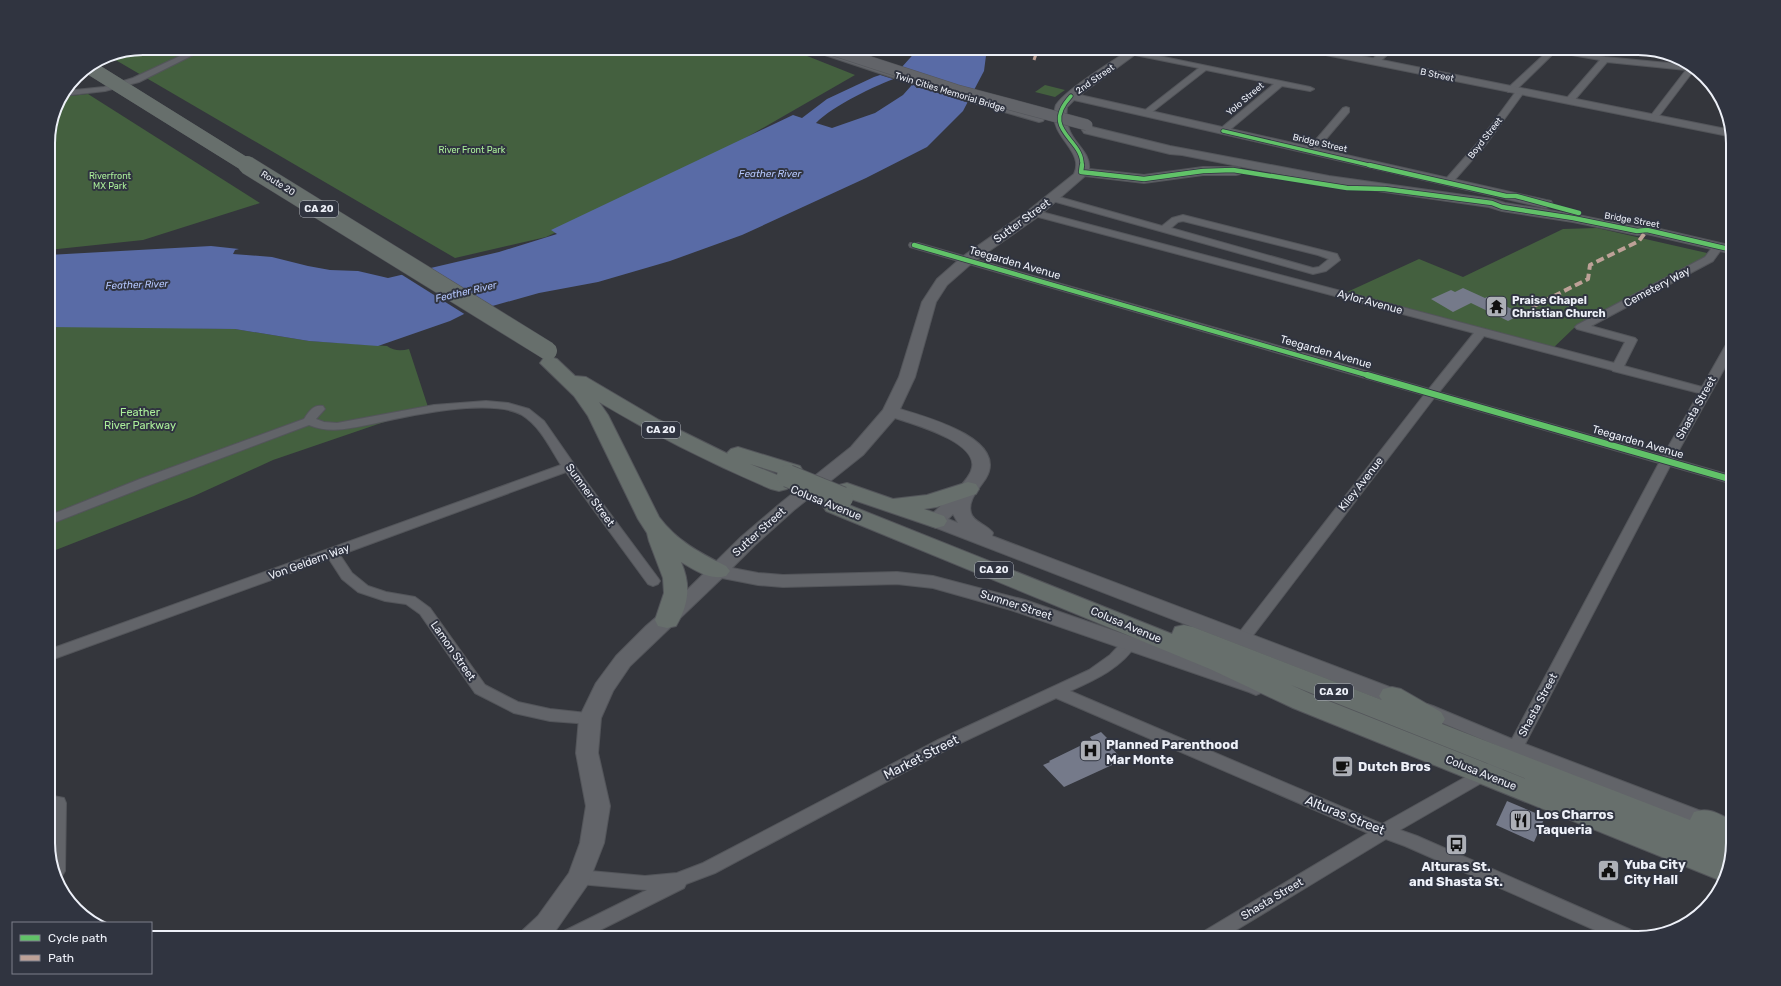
<svg xmlns="http://www.w3.org/2000/svg" width="1781" height="986" viewBox="0 0 1781 986" font-family="Rubik,sans-serif">
	<style>
		.green { fill: #44603f }
		.water { fill: #596ba6; fill-rule: evenodd }
		.pier { fill: #34363c }
		.building { fill: #757a8a }
		.lines { fill: none; stroke-linecap: round; stroke-linejoin: round }
		.street-casing { stroke: #53555a; stroke-width: 2 }
		.secondary-casing { stroke: #53555a; stroke-width: 2 }
		.highway-casing { stroke: #53555a; stroke-width: 2 }
		.street { fill: #626469; fill-rule: evenodd }
		.secondary { fill: #626469; fill-rule: evenodd }
		.highway { fill: #676f6c; fill-rule: evenodd }
		.secondary-bridge-casing { stroke: #53555a; stroke-width: 12; stroke-linecap: butt }
		.highway-bridge-far2-casing { stroke: #53555a; stroke-width: 14; stroke-linecap: butt }
		.highway-bridge-far1-casing { stroke: #53555a; stroke-width: 19; stroke-linecap: butt }
		.highway-bridge-casing { stroke: #53555a; stroke-width: 24; stroke-linecap: butt }
		.secondary-bridge { stroke: #626469; stroke-width: 11 }
		.highway-bridge-far2 { stroke: #676f6c; stroke-width: 14 }
		.highway-bridge-far1 { stroke: #676f6c; stroke-width: 18 }
		.highway-bridge { stroke: #676f6c; stroke-width: 22 }
		.quiet-far1 { stroke: #bda197; stroke-width: 3; stroke-dasharray: 6 3; stroke-linecap: butt }
		.quiet { stroke: #bda197; stroke-width: 4; stroke-dasharray: 8 4; stroke-linecap: butt }
		.cycleway-far2-casing { stroke: #303440; stroke-width: 5 }
		.cycleway-far1-casing { stroke: #303440; stroke-width: 6 }
		.cycleway-casing { stroke: #303440; stroke-width: 8 }
		.cycleway-far2 { stroke: #61c268; stroke-width: 3.5 }
		.cycleway-far1 { stroke: #61c268; stroke-width: 4.5 }
		.cycleway { stroke: #61c268; stroke-width: 6 }
		.labels { text-anchor: middle; dominant-baseline: central; stroke-width: 4; stroke-linejoin: round; paint-order: stroke }
		.far-street-label { font-size: 9px; fill: #edf0f8; stroke: #303440 }
		.far-park-label { font-size: 9px; fill: #abef9a; stroke: #303440 }
		.far-water-label { font-size: 10px; font-style: italic; fill: #b4c6fd; stroke: #303440 }
		.shield { fill: #303440; stroke: #b4b8c1; stroke-width: 1 }
		.shield-label { font-size: 10px; font-weight: bold; fill: #edf0f8 }
		.street-label { font-size: 11px; fill: #edf0f8; stroke: #303440 }
		.poi-label { font-size: 11px; font-weight: bold; fill: #edf0f8; stroke: #303440; text-anchor: start }
		.park-label { font-size: 11px; fill: #abef9a; stroke: #303440 }
		.near-poi-label { font-size: 13px; font-weight: bold; fill: #edf0f8; stroke: #303440; text-anchor: start }
		.near-street-label { font-size: 13px; fill: #edf0f8; stroke: #303440 }
		.rim { fill: none; stroke: #edf0f8; stroke-width: 2 }
	</style>
	<rect width="100%" height="100%" fill="#34363c"/>
	<g class="green">
		<path d="M143,48H787L855,75L693,168L546,237L455,258L107,55Z"/>
		<path d="M1045,85L1065,90L1055,97L1035,92Z"/>
		<path d="M88,94L260,203L143,240L48,250V137L55,106L61,97Z"/>
		<path d="M1597,228L1707,253L1705,258L1574,328L1552,349L1345,293L1419,259L1463,277L1563,229Z"/>
		<path d="M100,326L235,329L309,341L387,346C394,351 401,351 409,349L428,407L273,460L194,496L48,553V327Z"/>
	</g>
	<path class="water" d="M919,48H987L984,71L963,111L927,147L866,178L742,235L670,261L598,282L539,293L464,314L450,321L378,346L309,341L235,329L48,327V255L211,246L239,249L235,250L233,254L272,257L308,266L330,270L358,271L388,278L499,252L557,234L551,230L793,115L802,118L827,99L874,77L901,68ZM899,77L910,79L911,86L903,95L875,113L832,128L816,123C834,105 874,86 899,77Z"/>
	<g class="pier">
		<path d="M895,68L975,92L970,103L923,88H916L917,86L909,84L908,80H896L877,74Z"/>
		<path d="M422,268L489,309L466,315L399,273Z"/>
	</g>
	<g class="building">
		<path d="M1463,288L1485,298L1487,297L1522,314L1508,321L1471,303L1453,312L1431,299L1451,290L1455,292Z"/>
		<path d="M1101,732L1109,740L1106,742L1123,760L1064,787L1043,765L1050,762L1049,761L1092,740L1090,737Z"/>
		<path d="M1507,801L1545,817L1534,842L1496,825Z"/>
	</g>
	<g class="lines">
		<defs>
			<g id="street">
				<path d="M197,48H207L139,82L105,91L62,96L65,91L104,87L133,78Z"/>
				<path d="M1386,48H1395L1377,64H1371V60Z"/>
				<path d="M1542,48H1558L1605,57L1689,65L1694,70L1656,120L1653,121L1649,118L1686,70L1607,62L1572,103H1566V99L1600,60L1555,52L1514,92H1508V88L1548,51Z"/>
				<path d="M1130,50L1310,87L1314,89L1310,91L1282,86L1226,133L1223,134L1219,131L1220,129L1274,84L1206,70L1147,116L1143,113L1144,111L1199,68L1130,54Z"/>
				<path d="M1517,90H1523L1524,92L1487,143L1451,184H1445L1443,182L1445,180L1481,139Z"/>
				<path d="M1346,107L1349,108V112L1314,153H1308L1307,151L1308,149L1343,108Z"/>
				<path d="M1052,195L1162,226L1172,218L1183,215L1337,254L1340,260L1326,271L1313,274L1049,200L1047,198L1049,196ZM1183,221L1318,255L1329,259L1319,267L1313,268L1171,228L1178,222Z"/>
				<path d="M1034,210L1614,363L1625,342L1577,329L1575,327L1577,325L1705,257L1714,245H1722L1723,247L1713,261L1591,326L1635,338L1637,340L1624,366L1702,387L1727,343L1733,340V353L1674,459L1733,476V484L1670,466L1525,744L1714,816L1716,821L1714,826L1708,828L1702,826L1518,755L1511,764L1490,778L1400,830L1417,836L1638,933L1641,937L1613,938L1405,846L1386,839L1223,938H1198L1201,933L1368,833L1056,698L950,748L715,873L686,884L684,888L584,938H557L560,933L647,890L579,884L573,882L570,877L573,872L579,870L645,876L677,873L703,863L938,740L1089,670L1110,655L1125,639L1130,638L1135,639L1137,643C1123,667 1095,680 1070,691L1382,824L1478,770L1499,756L1505,749L1421,714L1419,710L1421,706L1427,704L1433,706L1512,739L1659,463L1434,398L1248,642L1243,643L1238,642L1236,638L1238,634L1424,395L910,247L909,245L910,243H918L1429,389L1474,333L1031,215L1029,213L1031,211ZM1484,336L1612,370L1613,371L1699,393L1663,456L1439,392Z"/>
				<path d="M486,401L508,403L529,409L544,421L585,480L658,578L660,581L658,584L653,586L648,584L566,472L340,555L352,573L368,586L386,592L415,597L430,608L485,685L518,702L550,709L596,714L598,718L596,722L590,724L550,721L514,713L475,693L420,614L406,604L385,601L358,592L342,579L329,559L48,661V650L561,465C550,448 541,427 522,415C491,397 407,416 372,424C350,428 331,434 309,425L150,485L48,525V516L140,479L304,419C309,411 314,404 323,406L325,409L316,419L324,422L337,423L434,405Z"/>
				<path d="M48,795L64,798L66,803L65,871L62,876L58,878L48,850L49,808Z"/>
			</g>
			<g id="secondary">
				<path d="M809,48H825L914,78L916,80L910,83L906,82L810,50Z"/>
				<path d="M1132,48H1144L1080,95L1546,200L1551,201L1553,204L1551,207L1546,208L1074,100L1067,107C1066,115 1066,122 1069,129C1074,144 1091,153 1089,169L1144,175L1203,167H1236L1240,168L1242,171L1240,174L1236,175H1203L1144,183L1085,176L1039,216L972,263L947,285L936,302L915,377L900,409C926,417 1009,439 986,478C980,488 967,500 971,513C973,522 988,525 993,533L992,536L1400,691L1403,696L1400,701L1392,704L1384,701L929,525L927,521L929,517C940,506 966,484 971,471C983,443 913,424 895,418L863,455L794,510L755,545L732,568L758,573L783,575L897,572L933,576L1025,600L1263,682L1267,687L1263,692L1256,695L1249,692L1011,610L933,588L897,584L783,587L758,585L722,578L630,666L613,691L601,718L598,753L610,806L604,843L588,884L556,930L548,938H519L523,930L538,916L569,873L580,843L586,806L576,753L579,718L596,683L616,656L646,626L683,594L741,537L782,502L851,447L883,410L899,377L922,302L937,279L962,257L1029,210L1074,174C1085,152 1052,138 1054,113C1055,111 1055,107 1056,105C1066,89 1115,60 1132,48ZM953,514L958,523L948,519Z"/>
				<path d="M1301,48H1322L1731,130L1733,137L1306,51Z"/>
				<path d="M967,95L1043,115L1045,118L1043,121L1039,122L963,100L961,98L963,96Z"/>
				<path d="M1088,126L1170,146L1329,176L1492,199L1505,203L1573,214L1637,227L1647,226L1733,246V254L1647,234L1637,235L1573,222L1502,211L1489,207L1329,184L1182,155L1170,154L1084,133L1082,130L1084,127Z"/>
			</g>
			<g id="highway">
				<path d="M550,357L557,359L575,376L586,377L659,420L728,454L727,453L731,449L738,447L800,466L803,471L800,476L792,477L750,464L787,479L790,484L787,489L779,491L771,489C712,464 654,435 599,402L608,415L659,517C677,541 700,553 726,566L730,571L726,576C710,581 695,570 681,562C691,585 689,604 676,626L667,628L658,626L655,620L664,593L663,578L649,541L647,533L638,519L588,416L574,396L540,363L543,359Z"/>
				<path d="M968,482L976,484L979,489L976,494L937,507L924,509L944,516L947,521L944,526L936,528L839,495L836,490L839,485L847,483L893,499L927,495Z"/>
				<path d="M834,499L1172,634L1175,627L1184,625L1193,627L1382,700L1379,696L1383,689L1392,687L1401,689L1441,712L1445,719L1442,724L1690,820L1694,812C1710,807 1718,814 1733,821V843L1724,882L1293,708L1210,669L826,511L823,506L826,501ZM1291,685L1582,801L1311,694Z"/>
			</g>
		</defs>
		<use href="#street" class="street-casing"/>
		<use href="#secondary" class="secondary-casing"/>
		<use href="#highway" class="highway-casing"/>
		<use href="#street" class="street"/>
		<use href="#secondary" class="secondary"/>
		<use href="#highway" class="highway"/>
		<defs>
			<path id="secondary-bridge" d="M827,48L956,90L1087,125"/>
			<path id="highway-bridge-far2" d="M89,67L248,166"/>
			<path id="highway-bridge-far1" d="M247,165L548,351"/>
			<path id="highway-bridge" d="M788,476L842,498"/>
		</defs>
		<use href="#secondary-bridge" class="secondary-bridge-casing"/>
		<use href="#highway-bridge-far2" class="highway-bridge-far2-casing"/>
		<use href="#highway-bridge-far1" class="highway-bridge-far1-casing"/>
		<use href="#highway-bridge" class="highway-bridge-casing"/>
		<use href="#secondary-bridge" class="secondary-bridge"/>
		<use href="#highway-bridge-far2" class="highway-bridge-far2"/>
		<use href="#highway-bridge-far1" class="highway-bridge-far1"/>
		<use href="#highway-bridge" class="highway-bridge"/>
		<path class="quiet-far1" d="M1034,60L1038,48"/>
		<path class="quiet" d="M1532,307L1588,279L1590,265L1639,241L1647,230"/>
		<defs>
			<g id="cycleway-far2">
				<path d="M1071,96C1039,131 1084,138 1082,166"/>
				<path d="M1223,131L1373,166"/>
			</g>
			<g id="cycleway-far1">
				<path d="M1082,165L1081,172L1144,179L1203,171L1233,170L1347,188L1385,189L1492,203L1502,207L1573,218L1637,231L1647,230L1733,250"/>
				<path d="M1369,165L1506,196H1516L1579,213"/>
				<path d="M914,245L1370,376"/>
			</g>
			<path id="cycleway" d="M1367,375L1733,480"/>
		</defs>
		<use href="#cycleway-far2" class="cycleway-far2-casing"/>
		<use href="#cycleway-far1" class="cycleway-far1-casing"/>
		<use href="#cycleway" class="cycleway-casing"/>
		<use href="#cycleway-far2" class="cycleway-far2"/>
		<use href="#cycleway-far1" class="cycleway-far1"/>
		<use href="#cycleway" class="cycleway"/>
	</g>
	<defs>
		<symbol id="temple-square" viewBox="-11 -11 22 22"><rect x="-9" y="-9" width="18" height="18" rx="4" fill="#acafb6" stroke="#303440"/><path d="M0-6L5-2H3V0L6.5 2.5H4V6H1.5V3h-3V6H-4V2.5H-6.5L-3 0V-2H-5Z" fill="#111"/></symbol>
		<symbol id="hospital-square" viewBox="-11 -11 22 22"><rect x="-9" y="-9" width="18" height="18" rx="4" fill="#acafb6" stroke="#303440"/><path d="M-5-5h3v3.5h4V-5h3V5h-3V1.5h-4V5h-3Z" fill="#111"/></symbol>
		<symbol id="cafe-square" viewBox="-11 -11 22 22"><rect x="-9" y="-9" width="18" height="18" rx="4" fill="#acafb6" stroke="#303440"/><path d="M-5.5-4.5H6V0H3Q3 3.5 0 3.5H-2.5Q-5.5 3.5-5.5 0ZM3-3.2v2h1.7v-2ZM-6 4.5H4V6H-6Z" fill="#111"/></symbol>
		<symbol id="restaurant-square" viewBox="-11 -11 22 22"><rect x="-9" y="-9" width="18" height="18" rx="4" fill="#acafb6" stroke="#303440"/><path d="M-5-6h1v4h1v-4h1v4h1v-4h1v5L-1.5 .5V6h-2V.5L-5-1ZM5-6V6H3V1.5H1.5Q1.5-4 5-6Z" fill="#111"/></symbol>
		<symbol id="bus-square" viewBox="-11 -11 22 22"><rect x="-9" y="-9" width="18" height="18" rx="4" fill="#acafb6" stroke="#303440"/><path d="M-5-6H5V4H4V6H2V4H-2V6H-4V4H-5ZM-3.5-4V0h7V-4ZM-3.5 1.2v1.5H-2V1.2ZM2 1.2v1.5H3.5V1.2Z" fill="#111"/></symbol>
		<symbol id="civic-square" viewBox="-11 -11 22 22"><rect x="-9" y="-9" width="18" height="18" rx="4" fill="#acafb6" stroke="#303440"/><path d="M-.6-6.5H3V-4.5H.6V-3L4-1V1h2V6H-6V1h2V-1L-.6-3ZM-1.2 2.5V6h2.4V2.5Z" fill="#111"/></symbol>
	</defs>
	<g fill-rule="evenodd">
		<use href="#temple-square" x="1484" y="294" width="25" height="25"/>
		<use href="#hospital-square" x="1078" y="738" width="25" height="25"/>
		<use href="#cafe-square" x="1330" y="754" width="25" height="25"/>
		<use href="#restaurant-square" x="1508" y="808" width="25" height="25"/>
		<use href="#bus-square" x="1444" y="832" width="25" height="25"/>
		<use href="#civic-square" x="1596" y="858" width="25" height="25"/>
	</g>
	<g class="labels">
		<g class="far-street-label">
			<text transform="translate(1437 75) rotate(12)">B Street</text>
			<text transform="translate(1095 79) rotate(-35)">2nd Street</text>
			<text transform="translate(950 92) rotate(17)">Twin Cities Memorial Bridge</text>
			<text transform="translate(1245 99) rotate(-40)">Yolo Street</text>
			<text transform="translate(1485 138) rotate(-52)">Boyd Street</text>
			<text transform="translate(1320 143) rotate(13)">Bridge Street</text>
			<text transform="translate(278 183) rotate(32)">Route 20</text>
			<text transform="translate(1632 220) rotate(10)">Bridge Street</text>
		</g>
		<g class="far-park-label">
			<text x="472" y="150">River Front Park</text>
			<text x="110" y="176">Riverfront<tspan x="110" dy="10">MX Park</tspan></text>
		</g>
		<g class="far-water-label">
			<text x="770" y="174">Feather River</text>
			<text transform="translate(137 285) rotate(-2)">Feather River</text>
			<text transform="translate(466 292) rotate(-13)">Feather River</text>
		</g>
		<g class="shield">
			<rect x="300" y="201" width="38" height="16" rx="3"/>
			<rect x="642" y="422" width="38" height="16" rx="3"/>
			<rect x="975" y="562" width="38" height="16" rx="3"/>
			<rect x="1315" y="684" width="38" height="16" rx="3"/>
		</g>
		<g class="shield-label">
			<text x="319" y="209">CA 20</text>
			<text x="661" y="430">CA 20</text>
			<text x="994" y="570">CA 20</text>
			<text x="1334" y="692">CA 20</text>
		</g>
		<g class="street-label">
			<text transform="translate(1022 221) rotate(-36)">Sutter Street</text>
			<text transform="translate(1015 263) rotate(16)">Teegarden Avenue</text>
			<text transform="translate(1657 287) rotate(-28)">Cemetery Way</text>
			<text transform="translate(1370 302) rotate(15)">Aylor Avenue</text>
			<text transform="translate(1326 352) rotate(16)">Teegarden Avenue</text>
			<text transform="translate(1696 408) rotate(-61)">Shasta Street</text>
			<text transform="translate(1638 442) rotate(16)">Teegarden Avenue</text>
			<text transform="translate(1361 484) rotate(-52)">Kiley Avenue</text>
			<text transform="translate(590 495) rotate(54)">Sumner Street</text>
			<text transform="translate(826 503) rotate(22)">Colusa Avenue</text>
			<text transform="translate(759 532) rotate(-42)">Sutter Street</text>
			<text transform="translate(309 562) rotate(-20)">Von Geldern Way</text>
			<text transform="translate(1016 605) rotate(18)">Sumner Street</text>
			<text transform="translate(1126 625) rotate(23)">Colusa Avenue</text>
			<text transform="translate(453 651) rotate(55)">Lamon Street</text>
			<text transform="translate(1538 705) rotate(-62)">Shasta Street</text>
			<text transform="translate(1481 773) rotate(22)">Colusa Avenue</text>
			<text transform="translate(1272 899) rotate(-31)">Shasta Street</text>
		</g>
		<g class="poi-label">
			<text x="1512" y="300">Praise Chapel<tspan x="1512" dy="13">Christian Church</tspan></text>
		</g>
		<g class="park-label">
			<text x="140" y="412">Feather<tspan x="140" dy="13">River Parkway</tspan></text>
		</g>
		<g class="near-poi-label">
			<text x="1106" y="744">Planned Parenthood<tspan x="1106" dy="15">Mar Monte</tspan></text>
			<text x="1358" y="766">Dutch Bros</text>
			<text x="1536" y="814">Los Charros<tspan x="1536" dy="15">Taqueria</tspan></text>
			<text x="1624" y="864">Yuba City<tspan x="1624" dy="15">City Hall</tspan></text>
			<text x="1456" y="866" text-anchor="middle">Alturas St.<tspan x="1456" dy="15">and Shasta St.</tspan></text>
		</g>
		<g class="near-street-label">
			<text transform="translate(921 757) rotate(-27)">Market Street</text>
			<text transform="translate(1345 815) rotate(22)">Alturas Street</text>
		</g>
	</g>
	<path d="M0 0H1781V986H0ZM143 55H1638A88 88 0 0 1 1726 143V843A88 88 0 0 1 1638 931H143A88 88 0 0 1 55 843V143A88 88 0 0 1 143 55Z" fill="#303440" fill-rule="evenodd"/>
	<path class="rim" d="M143 55H1638A88 88 0 0 1 1726 143V843A88 88 0 0 1 1638 931H143A88 88 0 0 1 55 843V143A88 88 0 0 1 143 55Z"/>
	<rect x="12" y="922" width="140" height="52" fill="#303440" stroke="#7c7f8a"/>
	<rect x="20" y="935" width="20" height="6" fill="#61c268" stroke="#7c7f8a"/>
	<text x="48" y="942" font-size="12" fill="#edf0f8">Cycle path</text>
	<rect x="20" y="955" width="20" height="6" fill="#bda197" stroke="#7c7f8a"/>
	<text x="48" y="962" font-size="12" fill="#edf0f8">Path</text>
</svg>
